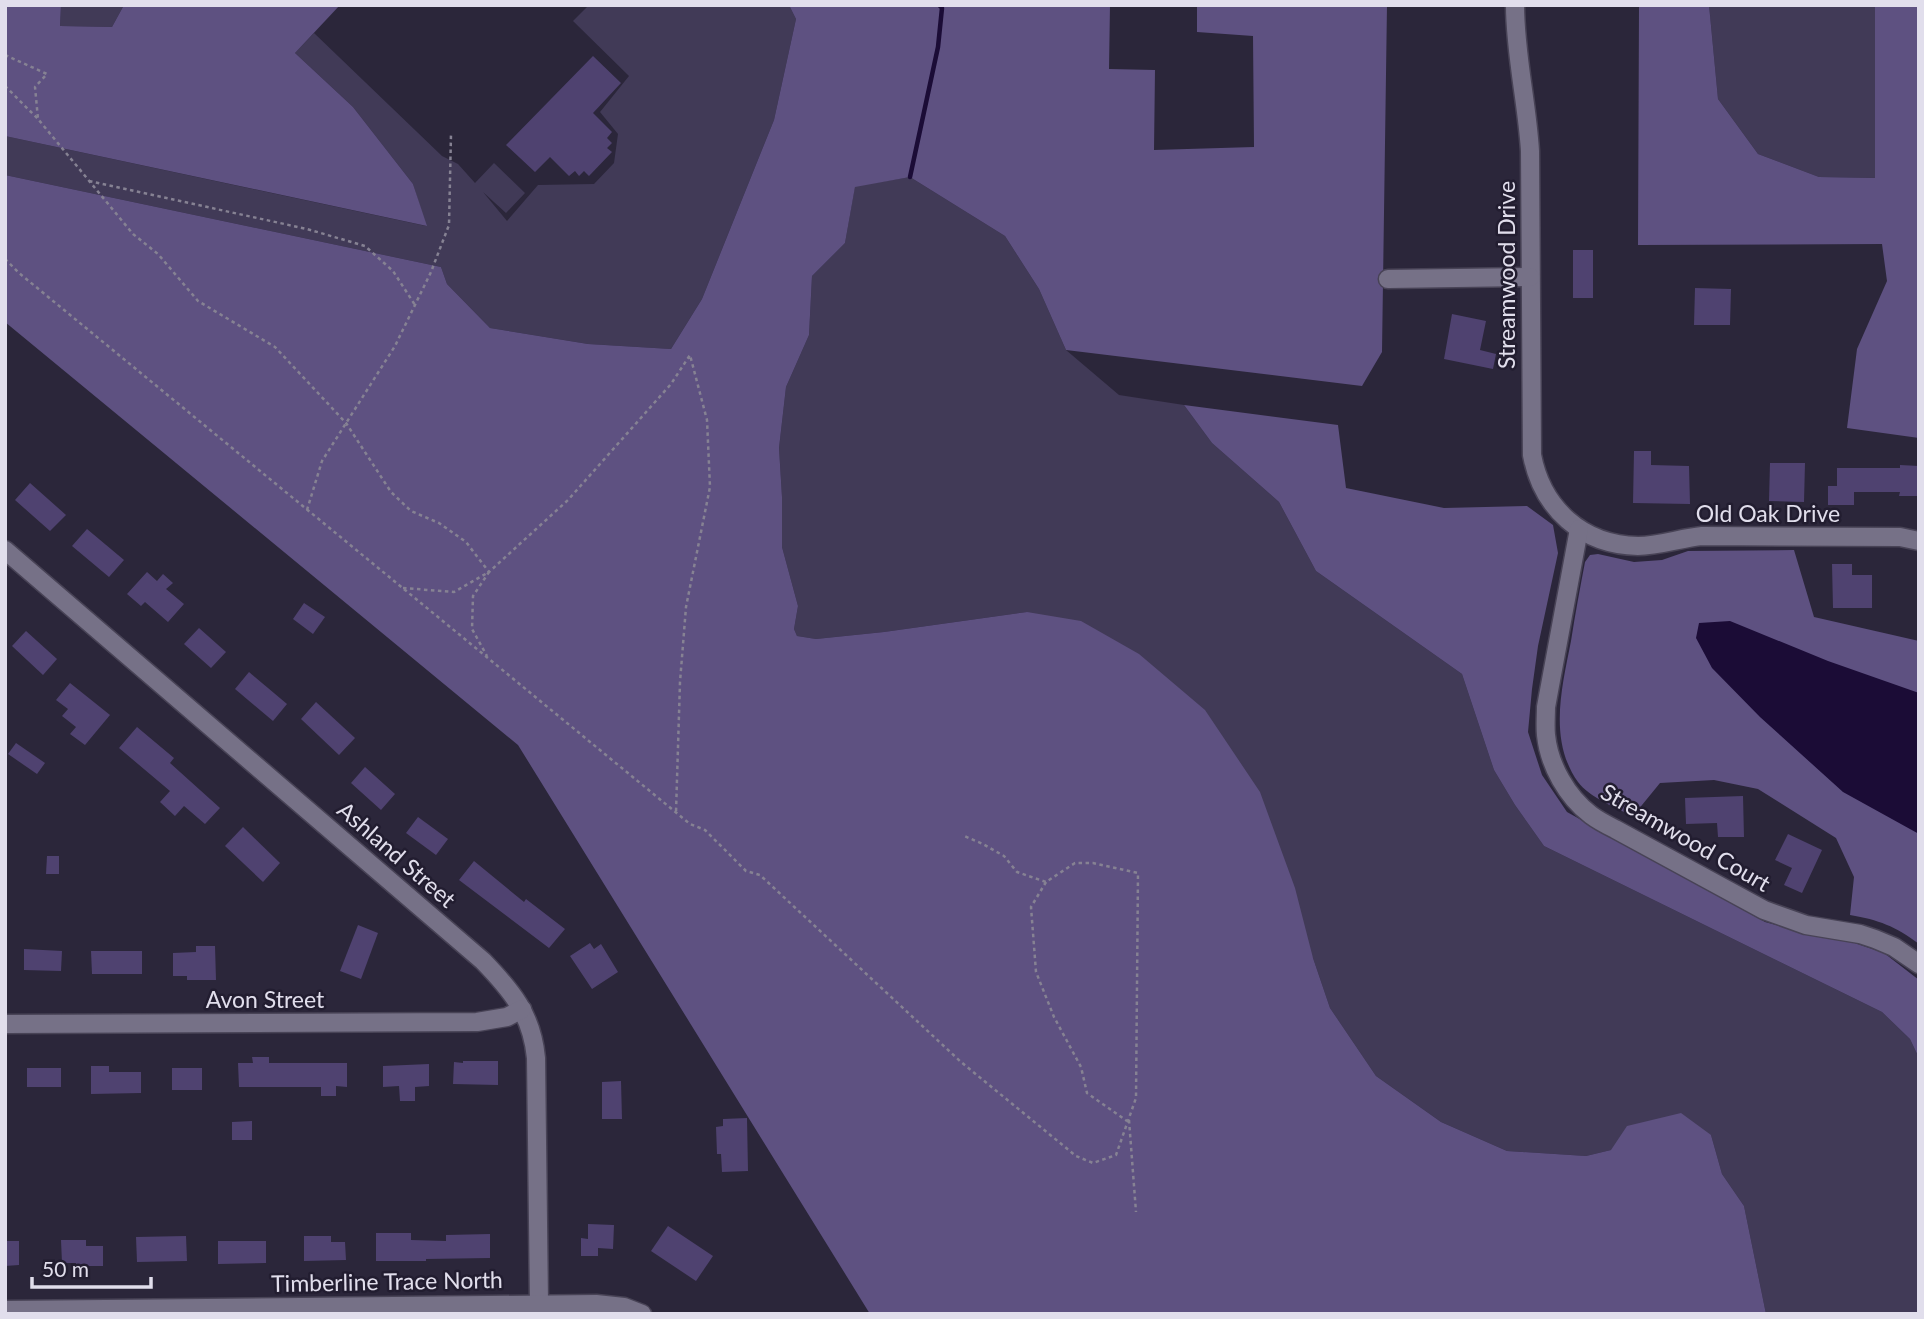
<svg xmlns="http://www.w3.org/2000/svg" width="1924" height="1319" viewBox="0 0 1924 1319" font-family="Lato,sans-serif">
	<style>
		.green { fill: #413a57 }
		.forest { fill: #5e5181 }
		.water { fill: #1b0c36 }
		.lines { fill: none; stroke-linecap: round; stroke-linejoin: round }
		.stream { stroke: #1b0c36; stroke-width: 4.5 }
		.building { fill: #4f4270 }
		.minor-casing { stroke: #484356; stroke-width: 21 }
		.path { stroke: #868293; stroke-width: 2.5; stroke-dasharray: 3.5 3.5; stroke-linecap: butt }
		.minor { stroke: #767187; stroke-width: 18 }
		.labels { text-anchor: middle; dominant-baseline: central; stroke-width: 5; stroke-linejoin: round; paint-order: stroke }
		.street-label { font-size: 23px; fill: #e1deec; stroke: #221d30 }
	</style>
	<rect width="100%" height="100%" fill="#2b263a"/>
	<g class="green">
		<path d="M61,5H124L112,27L60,26Z"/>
		<path d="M589,5H789L796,19L774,120L702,299L671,349L588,344L490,328L447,284L441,267L5,175V136L426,226L413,184L353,107L295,53L314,33L442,156L458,164L475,183L494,163L525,193L506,213L483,192L507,221L538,185L594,184L614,163L618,134L600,112L629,76L573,21Z"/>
		<path d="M1709,5H1875L1876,178L1819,177L1758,154L1718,99Z"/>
		<path d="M910,177L1005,236L1039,289L1066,350L1119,395L1184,405L1212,443L1279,502L1316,571L1462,674L1494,770L1515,805L1544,846L1882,1012L1910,1039L1919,1058V1314H1766L1744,1206L1722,1174L1711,1135L1611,1150L1586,1156L1507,1151L1441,1122L1376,1076L1330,1008L1313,958L1027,612L884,632L816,639L797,636L794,629L798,606L782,547V497L779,448L786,387L809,335L812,276L845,243L855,186Z"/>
	</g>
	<g class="forest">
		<path d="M5,5H61L60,26L112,27L124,5H340L295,53L353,107L413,184L427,226L5,136Z"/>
		<path d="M789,5H1110L1109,69L1155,70L1154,150L1254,147L1253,36L1197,32V5H1387L1382,352L1362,386L1066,350L1039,289L1005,236L910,177L855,187L845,243L812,276L809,335L786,387L779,448L782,497V547L798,606L794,629L797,636L816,639L884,632L1027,612L1081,621L1139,654L1205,710L1260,792L1295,888L1313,958L1330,1008L1376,1076L1441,1122L1507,1151L1586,1156L1611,1150L1627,1126L1681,1113L1711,1135L1722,1174L1744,1206L1766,1314H870L518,745L5,322V175L441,267L447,284L490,328L588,344L671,349L702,299L774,120L796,19Z"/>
		<path d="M1639,5H1709L1718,99L1758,154L1819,177L1875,178V5H1919V438L1847,428L1857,349L1887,281L1882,244L1638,245Z"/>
		<path d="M1184,405L1338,425L1346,488L1444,508L1527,506L1553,525L1558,553L1538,646L1532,689L1528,732L1542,775L1567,812L1765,922L1809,934L1849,941L1884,953L1919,980V1058L1910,1039L1882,1012L1544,846L1515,805L1494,770L1462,674L1316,571L1279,502L1212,443Z"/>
		<path d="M1794,550L1814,617L1919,641V944C1895,926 1879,920 1850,915L1854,877L1836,838L1758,789L1714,780L1660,783L1633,816C1616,808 1589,797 1578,782C1548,740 1562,687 1571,641C1575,615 1580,588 1585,562L1590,555L1598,554L1634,562L1662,560L1688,551Z"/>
	</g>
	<path class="water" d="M1730,621L1828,661L1919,693V834L1843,792L1760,717L1712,668L1696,638L1699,623Z"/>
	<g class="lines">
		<path class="stream" d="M910,177L938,47L942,8L939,5"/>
	</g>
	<g class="building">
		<path d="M593,56L621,83L593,113L612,132L607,138L612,143L607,148L612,152L589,176L584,171L579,176L575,171L569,176L550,157L535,172L506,145Z"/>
		<rect x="1573" y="250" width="20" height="48"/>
		<path d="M1695,288L1731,289L1730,325H1694Z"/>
		<path d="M1452,314L1486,321L1480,350L1496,354L1493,369L1444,359Z"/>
		<path d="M1634,451H1651V465L1689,466L1690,504L1633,503Z"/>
		<path d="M1770,463H1805L1804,502L1769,501Z"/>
		<path d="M1900,465L1919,466V496H1899L1900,492H1854V505H1828V486H1837V468H1900Z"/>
		<path d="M30,483L66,515L50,531L15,500Z"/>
		<path d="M87,529L124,560L109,577L72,546Z"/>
		<path d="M1832,564H1852V575H1872V608H1833Z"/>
		<path d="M147,572L157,581L163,574L173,583L166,589L184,604L168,622L145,602L141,606L127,594Z"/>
		<path d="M304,603L325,617L313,634L293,619Z"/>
		<path d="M199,628L226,652L211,668L184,644Z"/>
		<path d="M26,631L57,659L43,675L12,646Z"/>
		<path d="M249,672L287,704L273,721L235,689Z"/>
		<path d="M70,683L110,715L85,745L70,734L76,727L62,716L68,709L56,700Z"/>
		<path d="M316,702L355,738L339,755L301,719Z"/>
		<path d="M137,727L174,758L170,763L220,808L205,824L184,806L175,816L160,802L170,791L119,748Z"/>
		<path d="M16,743L45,763L37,774L8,754Z"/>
		<path d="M365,767L395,794L381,810L351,783Z"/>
		<path d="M1743,796L1744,837H1718L1717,823L1686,824L1685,798Z"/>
		<path d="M418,817L448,839L436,855L406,833Z"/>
		<path d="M243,827L280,863L263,882L225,846Z"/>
		<path d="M1788,834L1822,850L1802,893L1784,885L1792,868L1775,860Z"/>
		<path d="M47,856H59V874H46Z"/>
		<path d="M474,861L524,902L526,899L565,929L549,948L459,880Z"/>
		<path d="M358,925L378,933L361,979L340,971Z"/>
		<path d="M590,943L594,949L601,944L618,972L592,989L570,956Z"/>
		<path d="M196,946H215L216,980H187V976H173V953L196,952Z"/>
		<path d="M24,949L62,951L61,971L24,970Z"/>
		<path d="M91,951H142V974H92Z"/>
		<path d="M252,1057H269V1063H347V1087L336,1086V1096H321V1087H239L238,1063H253Z"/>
		<path d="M463,1061H498V1085L453,1084L454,1062L463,1063Z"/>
		<path d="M429,1064V1086L415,1087V1101H400L399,1086L383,1087V1066Z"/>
		<path d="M91,1066H109V1072H141V1093L91,1094Z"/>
		<rect x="27" y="1068" width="34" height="19"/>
		<rect x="172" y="1068" width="30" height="22"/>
		<path d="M621,1081L622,1119H602V1082Z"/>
		<path d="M747,1118L748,1171L722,1172L721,1154H717L716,1127L723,1126V1119Z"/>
		<path d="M252,1121V1140H232V1122Z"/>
		<path d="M588,1224L614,1225L613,1249L598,1248V1256H581V1238L588,1239Z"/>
		<path d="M668,1226L713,1256L696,1281L651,1251Z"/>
		<path d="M376,1233H411V1240L446,1241V1235L490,1234V1258L426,1259V1261H376Z"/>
		<path d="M186,1236L187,1261L137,1262L136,1237Z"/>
		<path d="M304,1236H331V1242H345L346,1260L304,1261Z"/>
		<path d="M61,1240H86V1246H103V1266H76V1263H62Z"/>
		<path d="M5,1241H19V1265L5,1266Z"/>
		<path d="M218,1241H266V1263L218,1264Z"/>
	</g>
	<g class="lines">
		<defs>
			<g id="minor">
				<path d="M1515,5C1515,54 1527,102 1530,151L1532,455C1542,508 1582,545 1638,546C1659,546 1681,538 1702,536L1900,537L1919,541"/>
				<path d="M1388,279L1530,277"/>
				<path d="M1579,529L1546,707C1546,716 1545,726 1546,735C1549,765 1567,797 1591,815C1599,821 1607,825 1615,829L1764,910L1806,925L1860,934L1875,939L1894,947L1919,964"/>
				<path d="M5,550L483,961C512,991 532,1015 536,1058L539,1303"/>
				<path d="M5,1024L477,1022L507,1017L522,1009"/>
				<path d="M5,1310L596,1304L624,1307L642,1314"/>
			</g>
		</defs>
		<use href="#minor" class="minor-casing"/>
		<g class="path">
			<path d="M5,55L47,74L35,87L38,119L133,234L158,254L198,301L275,347L346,423L391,492L411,511L439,523L466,542L489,572L568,500L671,384L690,355L707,420L710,487L686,607L680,682L676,812"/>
			<path d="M5,86L38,119"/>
			<path d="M89,181L307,229L365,246L393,271L415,305"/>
			<path d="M5,259L19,273L690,824L705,830L746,871L760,875L961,1062L1076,1156L1093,1163L1116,1155L1136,1098L1138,873L1093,863H1075L1046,882L1017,872L1004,856L983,844L962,835"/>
			<path d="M307,510L322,461L395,346L431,272L449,225L451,134"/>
			<path d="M403,588L454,592L489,572L473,596L472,629L487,656"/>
			<path d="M1046,882L1031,907L1036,972L1054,1017L1081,1067L1087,1093L1127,1121"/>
			<path d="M1129,1120L1136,1212"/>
		</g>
		<use href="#minor" class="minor"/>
	</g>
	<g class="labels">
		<g class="street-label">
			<text transform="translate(1506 275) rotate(-90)">Streamwood Drive</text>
			<text x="1768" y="513">Old Oak Drive</text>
			<text transform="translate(1686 837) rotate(30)">Streamwood Court</text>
			<text transform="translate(397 854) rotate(41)">Ashland Street</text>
			<text x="265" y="999">Avon Street</text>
			<text transform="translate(387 1281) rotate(-1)">Timberline Trace North</text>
		</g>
	</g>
	<rect width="1924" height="1319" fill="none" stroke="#e1deec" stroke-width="14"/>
	<path d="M32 1277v10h119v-10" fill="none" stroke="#e1deec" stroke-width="3.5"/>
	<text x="42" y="1277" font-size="21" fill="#e1deec" stroke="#221d30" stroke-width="5" paint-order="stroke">50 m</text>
</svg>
